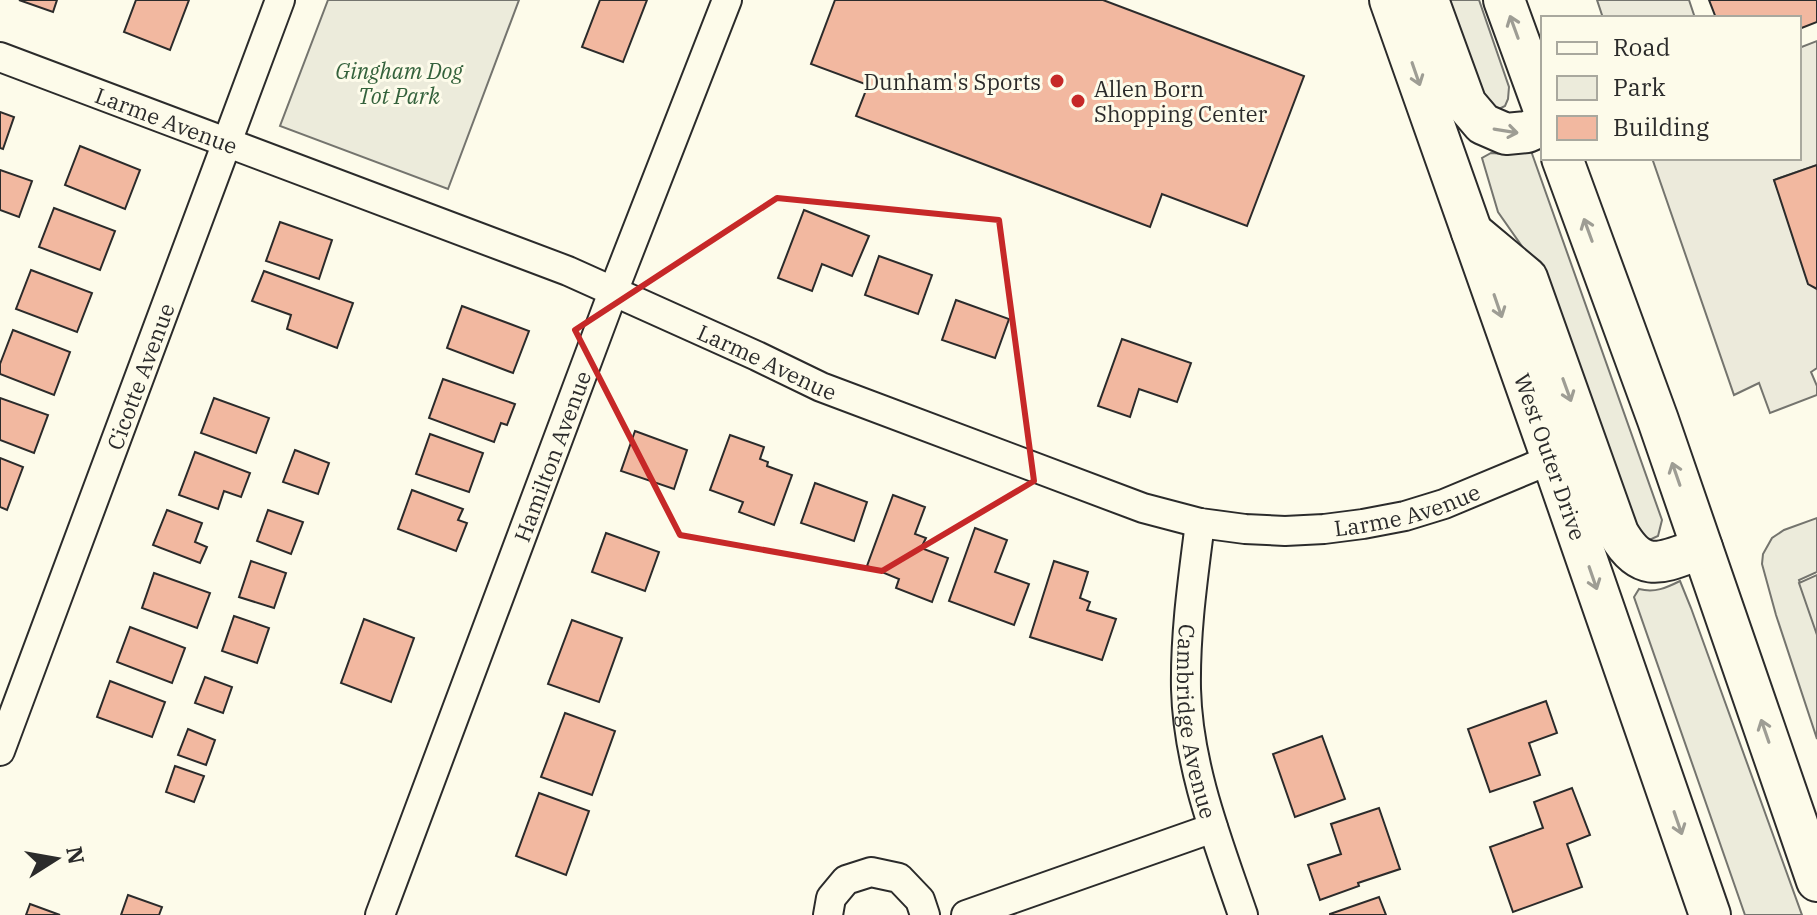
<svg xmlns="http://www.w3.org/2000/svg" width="1817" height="915" viewBox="0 0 1817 915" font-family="'IBM Plex Serif',serif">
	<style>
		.green { fill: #ecebdb; stroke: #74746e; stroke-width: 2 }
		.parking { fill: #eceadb; stroke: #74746e; stroke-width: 2 }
		.building { fill: #f2b8a0; stroke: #2b2b2b; stroke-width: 2 }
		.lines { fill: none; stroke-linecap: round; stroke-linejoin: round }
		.street-casing { stroke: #2b2b2b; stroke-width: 32 }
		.secondary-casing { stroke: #2b2b2b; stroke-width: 44 }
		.street { stroke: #fdfbea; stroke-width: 28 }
		.secondary { stroke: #fdfbea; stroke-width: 40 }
		.oneway { stroke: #9e9d94 }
		.marked { fill: none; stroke: #c62828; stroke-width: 6; stroke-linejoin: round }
		.poi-dot { fill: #c62828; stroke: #fdfbea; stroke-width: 3 }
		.labels { text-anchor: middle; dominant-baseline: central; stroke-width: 6; stroke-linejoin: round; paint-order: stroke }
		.park-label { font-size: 22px; font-style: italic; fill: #34623c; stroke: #fdfbea }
		.poi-label { font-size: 22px; fill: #2b2b2b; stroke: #fdfbea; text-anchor: end }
		.street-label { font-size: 22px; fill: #2b2b2b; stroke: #fdfbea }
	</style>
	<rect width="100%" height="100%" fill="#fdfbea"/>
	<g class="green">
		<path d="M328,0H519L448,189L280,126Z"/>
		<path d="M1441,0H1479L1509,87L1508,99L1505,106L1497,110L1485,107Z"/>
		<path d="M1530,148L1662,520L1658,536L1645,542L1627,532L1535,265L1498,212L1482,158L1491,153L1505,154Z"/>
		<path d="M1817,518V572L1799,580L1817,633V739L1776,615L1762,564L1763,554L1772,538L1784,530Z"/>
		<path d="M1680,581L1691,608L1802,915H1745L1634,597L1639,589C1655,593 1666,588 1680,581Z"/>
	</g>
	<g class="parking">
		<path d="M1597,0H1689L1695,18H1603Z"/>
		<path d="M1817,41V165L1774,180L1817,289V368L1811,372L1817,386V395L1770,413L1759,383L1734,395L1652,158H1799V48Z"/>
		<path d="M1817,575V635L1799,583Z"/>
	</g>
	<g class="building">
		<path d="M19,0H57L53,12Z"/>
		<path d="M136,0H189L170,50L124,32Z"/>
		<path d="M600,0H647L623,62L582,47Z"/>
		<path d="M835,0H1103L1304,76L1247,226L1162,194L1150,227L856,116L868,85L811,64Z"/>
		<path d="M1709,0H1817V22L1799,29V18H1716Z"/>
		<path d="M0,112L14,117L3,149L0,148Z"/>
		<path d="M80,146L140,170L125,209L65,185Z"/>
		<path d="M1817,165V289L1808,284L1774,180Z"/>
		<path d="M0,170L32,181L19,217L0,210Z"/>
		<path d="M54,208L115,231L100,270L39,247Z"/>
		<path d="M804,210L869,236L852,276L822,264L812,291L778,278Z"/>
		<path d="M280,222L332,240L319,279L266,261Z"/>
		<path d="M879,256L932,275L918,314L865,295Z"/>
		<path d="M31,270L92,293L77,332L16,309Z"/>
		<path d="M264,271L353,303L337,348L287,329L291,315L252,301Z"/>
		<path d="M956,300L1009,319L995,358L942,340Z"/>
		<path d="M462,306L529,331L513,373L447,348Z"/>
		<path d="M13,330L70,352L54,395L0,374V364Z"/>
		<path d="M1122,339L1191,363L1177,402L1139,389L1130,417L1098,406Z"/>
		<path d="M443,379L515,404L507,425L501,423L494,442L429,418Z"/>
		<path d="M0,398L48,415L34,453L0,440Z"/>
		<path d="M214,398L269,418L256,453L201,433Z"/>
		<path d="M635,431L687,450L674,489L621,471Z"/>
		<path d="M430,434L483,453L469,492L416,474Z"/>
		<path d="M730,435L764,447L760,459L768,462L767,466L792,475L774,525L739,512L743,502L710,490Z"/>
		<path d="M295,450L329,463L318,494L283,482Z"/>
		<path d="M195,452L250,473L241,497L224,491L218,509L179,495Z"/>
		<path d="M0,458L23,467L7,510L0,507Z"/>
		<path d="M815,483L867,502L854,541L801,523Z"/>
		<path d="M412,490L463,509L458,520L467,523L456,551L398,529Z"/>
		<path d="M893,495L925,507L915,534L926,538L921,548L948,558L932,602L896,588L899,579L867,566Z"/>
		<path d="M167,510L202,523L195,542L207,547L200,563L153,545Z"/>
		<path d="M268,510L303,522L291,554L257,541Z"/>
		<path d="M975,528L1007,540L995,572L1029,584L1014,625L949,601Z"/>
		<path d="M606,533L659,552L645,591L592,572Z"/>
		<path d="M251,561L286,573L274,608L239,597Z"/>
		<path d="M1054,561L1088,572L1080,598L1090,602L1087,610L1116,619L1102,660L1030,637Z"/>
		<path d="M154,573L210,593L197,628L142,608Z"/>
		<path d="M234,616L269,628L257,663L222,651Z"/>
		<path d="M364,619L414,638L391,702L341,683Z"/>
		<path d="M572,620L622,638L599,702L548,684Z"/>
		<path d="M130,627L185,648L172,683L117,662Z"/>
		<path d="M205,677L232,687L223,713L195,703Z"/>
		<path d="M110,681L165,702L152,737L97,717Z"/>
		<path d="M1546,701L1557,733L1529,743L1540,775L1490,792L1468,729Z"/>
		<path d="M565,713L615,731L592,795L541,777Z"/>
		<path d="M188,729L215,740L206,765L178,755Z"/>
		<path d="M1322,736L1345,799L1295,817L1273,754Z"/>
		<path d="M175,766L204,776L194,802L166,792Z"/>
		<path d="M1572,788L1590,835L1567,844L1582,887L1513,912L1490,847L1543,828L1534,802Z"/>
		<path d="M539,793L589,811L566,875L516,856Z"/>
		<path d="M1379,808L1400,869L1358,883L1359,886L1320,900L1308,865L1341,854L1331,824Z"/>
		<path d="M128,895L162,907L159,915H121Z"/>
		<path d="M1379,897L1386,915H1330V914Z"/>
		<path d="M30,904L60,915H26Z"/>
	</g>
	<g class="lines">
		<defs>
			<g id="street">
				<path id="s1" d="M0,57L568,271L757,356L821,387L1143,508L1200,523L1245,529L1285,531L1324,529L1363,524L1405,516L1444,504L1552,459"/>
				<path id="s2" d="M1200,523C1193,578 1185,633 1186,689C1188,767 1218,842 1243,915"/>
				<path id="s3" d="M0,751L280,0"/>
				<path id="s4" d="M380,915L613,292L727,0"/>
				<path d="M828,915L831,898L846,880L871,872L899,878L920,900L925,915"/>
				<path d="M966,915L1213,828"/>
			</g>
			<g id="secondary">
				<path id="s5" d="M1390,0L1552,459L1710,915"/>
				<path d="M1428,0L1466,104L1483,124L1506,134L1527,132L1543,125"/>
				<path d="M1504,0L1543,107"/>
				<path d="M1562,158L1658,420L1817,881"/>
				<path d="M1472,232L1527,278L1618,533C1643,576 1663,562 1702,548"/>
			</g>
		</defs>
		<use href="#street" class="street-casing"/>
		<use href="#secondary" class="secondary-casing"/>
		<use href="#street" class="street"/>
		<use href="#secondary" class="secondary"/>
	</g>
	<defs><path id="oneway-shaft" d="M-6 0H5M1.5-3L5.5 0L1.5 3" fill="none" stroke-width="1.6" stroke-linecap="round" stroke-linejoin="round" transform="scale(2)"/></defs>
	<g class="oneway">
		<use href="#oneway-shaft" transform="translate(1514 27) rotate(-110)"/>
		<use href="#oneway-shaft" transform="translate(1416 74) rotate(71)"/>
		<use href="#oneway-shaft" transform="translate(1506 131) rotate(9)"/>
		<use href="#oneway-shaft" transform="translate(1588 230) rotate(-110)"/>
		<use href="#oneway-shaft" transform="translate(1498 306) rotate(71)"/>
		<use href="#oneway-shaft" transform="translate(1567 390) rotate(70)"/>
		<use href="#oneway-shaft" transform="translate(1676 474) rotate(-109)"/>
		<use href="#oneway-shaft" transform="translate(1593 578) rotate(71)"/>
		<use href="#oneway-shaft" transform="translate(1765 731) rotate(-109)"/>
		<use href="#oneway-shaft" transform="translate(1678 823) rotate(71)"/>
	</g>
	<path class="marked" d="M777,198L999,220L1034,481L882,571L680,535L575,330Z"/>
	<g class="poi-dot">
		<circle cx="1057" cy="81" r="8"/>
		<circle cx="1078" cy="101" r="8"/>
	</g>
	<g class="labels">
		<g class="park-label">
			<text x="399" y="70">Gingham Dog<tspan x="399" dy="25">Tot Park</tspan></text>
		</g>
		<g class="poi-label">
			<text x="1041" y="81">Dunham's Sports</text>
			<text x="1094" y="88" text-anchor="start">Allen Born<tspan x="1094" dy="25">Shopping Center</tspan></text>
		</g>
		<g class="street-label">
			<text stroke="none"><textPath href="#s1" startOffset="178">Larme Avenue</textPath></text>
			<text stroke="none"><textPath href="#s1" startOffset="826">Larme Avenue</textPath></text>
			<text stroke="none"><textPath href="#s3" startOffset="400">Cicotte Avenue</textPath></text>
			<text stroke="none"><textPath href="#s4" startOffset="490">Hamilton Avenue</textPath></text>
			<text stroke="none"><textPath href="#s5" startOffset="484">West Outer Drive</textPath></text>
			<text stroke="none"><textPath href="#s1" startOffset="1498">Larme Avenue</textPath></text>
			<text stroke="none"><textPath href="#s2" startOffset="200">Cambridge Avenue</textPath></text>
		</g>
	</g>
	<rect x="1541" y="16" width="260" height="144" fill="#fdfbea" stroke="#a9a89e" stroke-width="2"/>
	<rect x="1557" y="42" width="40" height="12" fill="#fdfbea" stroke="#a9a89e" stroke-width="2"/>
	<text x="1613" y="56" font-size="24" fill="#2b2b2b">Road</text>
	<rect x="1557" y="76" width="40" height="24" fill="#ecebdb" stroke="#a9a89e" stroke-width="2"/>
	<text x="1613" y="96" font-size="24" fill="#2b2b2b">Park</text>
	<rect x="1557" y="116" width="40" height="24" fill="#f2b8a0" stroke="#a9a89e" stroke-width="2"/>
	<text x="1613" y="136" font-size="24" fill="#2b2b2b">Building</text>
	<g transform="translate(56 859) rotate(79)" stroke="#fdfbea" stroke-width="6" paint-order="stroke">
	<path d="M0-6L14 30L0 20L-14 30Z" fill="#2b2b2b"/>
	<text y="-12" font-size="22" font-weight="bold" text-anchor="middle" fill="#2b2b2b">N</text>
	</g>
</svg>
